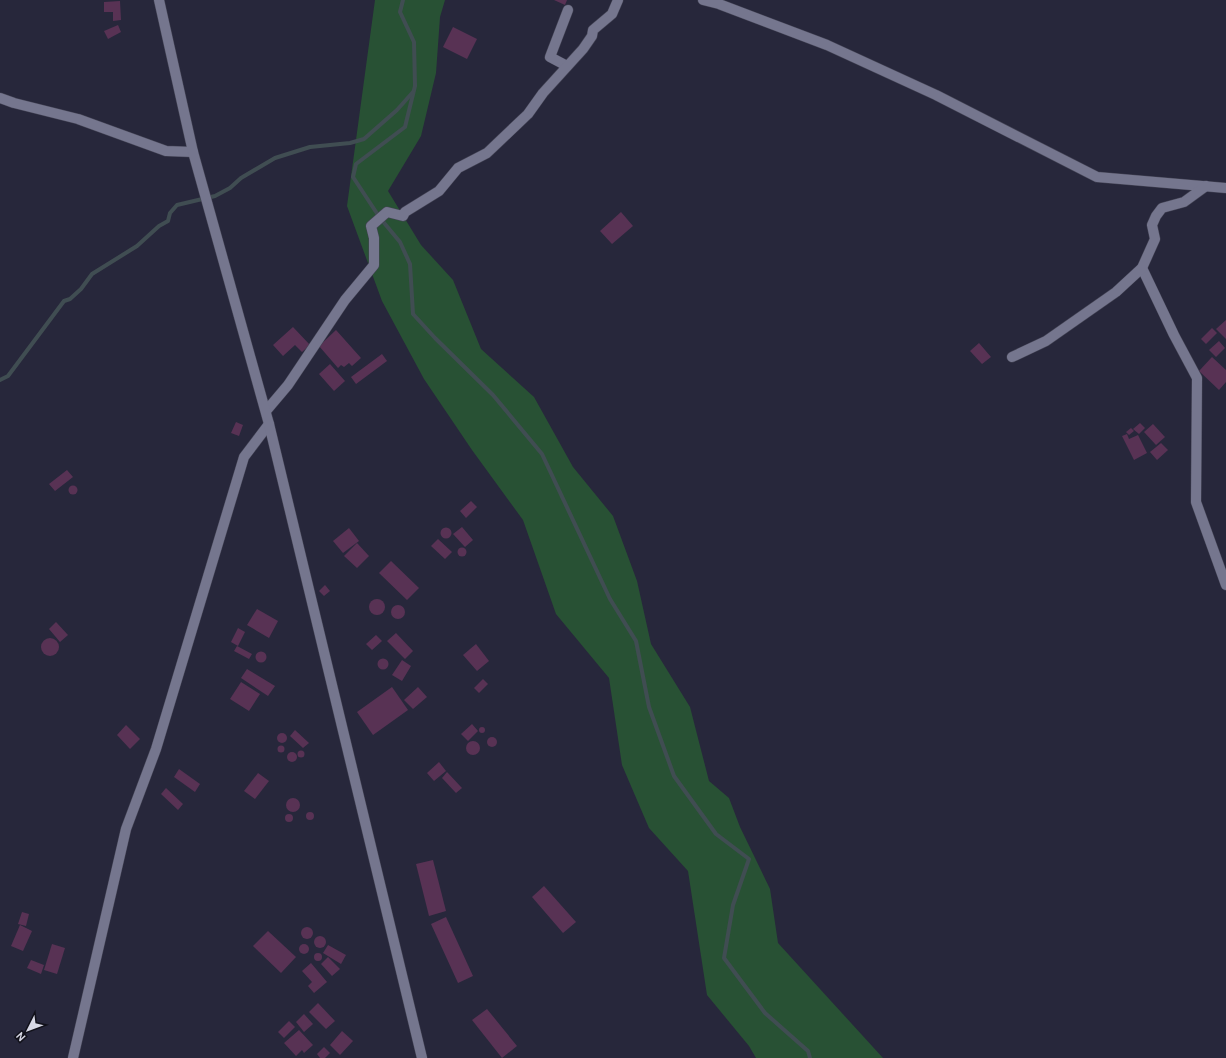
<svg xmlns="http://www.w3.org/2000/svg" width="1226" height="1058" viewBox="0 0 1226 1058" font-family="Cabin,sans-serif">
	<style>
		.green { fill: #285134 }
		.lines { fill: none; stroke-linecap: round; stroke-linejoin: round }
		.stream { stroke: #404d52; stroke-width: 4 }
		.building { fill: #583254 }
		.minor-casing { stroke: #445; stroke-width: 11 }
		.secondary-casing { stroke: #445; stroke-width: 11 }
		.minor { stroke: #75768e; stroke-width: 10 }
		.secondary { stroke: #75768e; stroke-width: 10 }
	</style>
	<rect width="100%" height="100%" fill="#27273b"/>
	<path class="green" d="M375,0H445L440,17L436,73L421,136L388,191L421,245L453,280L481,349L534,397L573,467L613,516L637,581L651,644L690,707L709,781L729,798L740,827L770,889L778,943L883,1058H756L749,1046L707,995L688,871L649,828L622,765L609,678L556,614L523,520L472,450L424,379L382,301L347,206Z"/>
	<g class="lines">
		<g class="stream">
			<path d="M403,0L400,12L414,42L415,86L405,127L356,164L353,177L380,218L400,242L410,264L413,314L435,338L493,395L542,454L610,599L636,641L649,707L674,776L716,834L749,859L733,905L724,958L765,1013L808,1051L810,1058"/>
			<path d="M0,380L8,376L64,301L70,299L81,289L92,274L137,246L159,226L168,221L170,213L177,205L215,196L230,188L241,178L275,158L310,147L350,143L364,139L397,110L413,92"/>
		</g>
	</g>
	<g class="building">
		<path d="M554,0H567L565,5Z"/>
		<path d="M120,1L121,20L113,21V12H104V2Z"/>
		<path d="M118,25L121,32L108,39L104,31Z"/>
		<path d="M453,27L477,39L467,59L443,47Z"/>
		<path d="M621,212L633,226L612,244L600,231Z"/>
		<path d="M1226,320V339L1216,329Z"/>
		<path d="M293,327L310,345L302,352L295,345L283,356L273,345Z"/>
		<path d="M1212,328L1217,333L1206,344L1201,339Z"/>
		<path d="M336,330L361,358L352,366L349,363L344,367L341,365L338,368L319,346Z"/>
		<path d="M1219,341L1225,348L1216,357L1209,350Z"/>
		<path d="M979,343L991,357L982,364L970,351Z"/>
		<path d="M382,354L387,361L356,384L351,377Z"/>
		<path d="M1212,357L1226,370V382L1219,390L1199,371Z"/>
		<path d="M330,364L345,381L334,391L319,374Z"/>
		<path d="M236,422L243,425L239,436L231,433Z"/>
		<path d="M1140,423L1145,428L1139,434L1133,429Z"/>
		<path d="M1153,424L1165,437L1156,445L1144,432Z"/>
		<path d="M1131,428L1134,431L1129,435L1126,432Z"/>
		<path d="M1127,434L1129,439L1138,435L1147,453L1134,460L1122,436Z"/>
		<path d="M1161,443L1168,450L1157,460L1150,452Z"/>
		<path d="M67,470L73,477L55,491L49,484Z"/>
		<circle cx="73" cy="490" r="4.5"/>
		<path d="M471,501L477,507L466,518L460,511Z"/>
		<path d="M462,527L473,540L465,547L453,534Z"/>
		<circle cx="446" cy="533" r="5.5"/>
		<path d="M349,528L359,541L343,553L333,541Z"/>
		<path d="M438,539L452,552L445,559L431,546Z"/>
		<path d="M357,543L369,556L357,568L344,556Z"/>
		<circle cx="462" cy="552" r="4.5"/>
		<path d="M391,561L419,588L407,600L379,573Z"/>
		<path d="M325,585L330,591L324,596L319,591Z"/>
		<circle cx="377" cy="607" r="8"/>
		<circle cx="398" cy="612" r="7"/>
		<path d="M257,609L278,621L269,638L247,625Z"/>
		<path d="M56,622L68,635L60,642L49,629Z"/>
		<path d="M238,628L245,632L238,646L231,642Z"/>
		<path d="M396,633L413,651L405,659L387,641Z"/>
		<path d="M376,635L382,641L372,650L366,644Z"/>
		<circle cx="50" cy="647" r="9"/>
		<path d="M476,644L489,661L477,671L463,655Z"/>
		<path d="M237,646L252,654L249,659L234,651Z"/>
		<circle cx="261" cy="657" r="5.5"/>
		<circle cx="383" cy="664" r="5.5"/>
		<path d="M402,660L411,666L402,681L392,675Z"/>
		<path d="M247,669L275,686L268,696L241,678Z"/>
		<path d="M483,679L488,684L479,693L474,688Z"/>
		<path d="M241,682L260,694L249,711L230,699Z"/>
		<path d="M392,687L408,710L373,735L357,712Z"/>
		<path d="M418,687L427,697L413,709L404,700Z"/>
		<path d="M472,724L478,731L468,741L461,734Z"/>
		<path d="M126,725L140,739L130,749L117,735Z"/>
		<circle cx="482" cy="730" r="3"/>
		<path d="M295,730L309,743L303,748L290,736Z"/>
		<circle cx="282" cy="738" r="5"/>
		<circle cx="492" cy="742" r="5"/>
		<circle cx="473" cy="748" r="7"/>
		<circle cx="281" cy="749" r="3.5"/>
		<circle cx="301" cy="754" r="3.5"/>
		<circle cx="292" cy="757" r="5"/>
		<path d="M439,762L446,771L434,781L427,773Z"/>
		<path d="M179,769L200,784L195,792L174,777Z"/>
		<path d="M447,772L462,788L456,793L442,778Z"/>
		<path d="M258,773L269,781L255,799L244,791Z"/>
		<path d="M166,788L183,804L178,810L161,794Z"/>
		<circle cx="293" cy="805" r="7"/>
		<circle cx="310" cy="816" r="4"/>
		<circle cx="289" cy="818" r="4"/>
		<path d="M433,860L446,911L429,916L416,864Z"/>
		<path d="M544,886L576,922L563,933L532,897Z"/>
		<path d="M22,912L29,914L26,926L18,924Z"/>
		<path d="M446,917L473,976L458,983L431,924Z"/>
		<path d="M20,925L32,931L23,951L11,946Z"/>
		<circle cx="307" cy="933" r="6"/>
		<path d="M268,931L296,957L281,973L253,946Z"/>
		<circle cx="320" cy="942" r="6"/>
		<circle cx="304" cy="949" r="5"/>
		<path d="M52,944L65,948L57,974L44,970Z"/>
		<path d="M328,945L346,955L341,964L323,953Z"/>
		<circle cx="318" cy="957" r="4"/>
		<path d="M328,957L340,969L332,976L321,964Z"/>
		<path d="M31,960L44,965L41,974L27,968Z"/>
		<path d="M311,963L327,982L314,993L308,986L312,982L302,971Z"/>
		<path d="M318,1003L335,1021L326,1029L309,1012Z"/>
		<path d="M487,1009L517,1046L502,1058L472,1020Z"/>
		<path d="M304,1014L313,1024L304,1032L296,1022Z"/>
		<path d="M289,1021L295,1027L284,1038L278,1032Z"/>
		<path d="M299,1030L313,1045L304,1053L302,1050L296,1056L284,1043Z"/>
		<path d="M342,1031L353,1041L340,1055L330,1045Z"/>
		<path d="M324,1047L330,1053L325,1058H320L317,1054Z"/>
	</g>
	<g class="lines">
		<defs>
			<g id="minor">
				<path d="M703,0L719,4L827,45L936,95L1097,177L1226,188"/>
				<path d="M567,66L550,57L568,10"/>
				<path d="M0,98L14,103L78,119L166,151L193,152"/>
				<path d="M1142,268L1174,335L1197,378L1196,502L1226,585"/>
				<path d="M1012,357L1046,341L1116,292L1142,268L1155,239L1152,225L1156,216L1162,208L1184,202L1206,186"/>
				<path d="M266,411L288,385L345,300L374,265V238L371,226L387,212L403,216L405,212L439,191L458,168L487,153L528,114L543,93L583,49L592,36L593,30L612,14L618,0"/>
				<path d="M73,1058L126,829L156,749L244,457L269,424"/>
			</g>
			<path id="secondary" d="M159,0L193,152L269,424L422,1058"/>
		</defs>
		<use href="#minor" class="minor-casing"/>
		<use href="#secondary" class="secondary-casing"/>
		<use href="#minor" class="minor"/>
		<use href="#secondary" class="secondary"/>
	</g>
	<g transform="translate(28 1030) rotate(228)" stroke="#11111a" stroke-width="3" paint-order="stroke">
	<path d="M0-3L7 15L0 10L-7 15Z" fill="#d7d8e5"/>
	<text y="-6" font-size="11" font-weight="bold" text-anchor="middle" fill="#d7d8e5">N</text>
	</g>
</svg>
